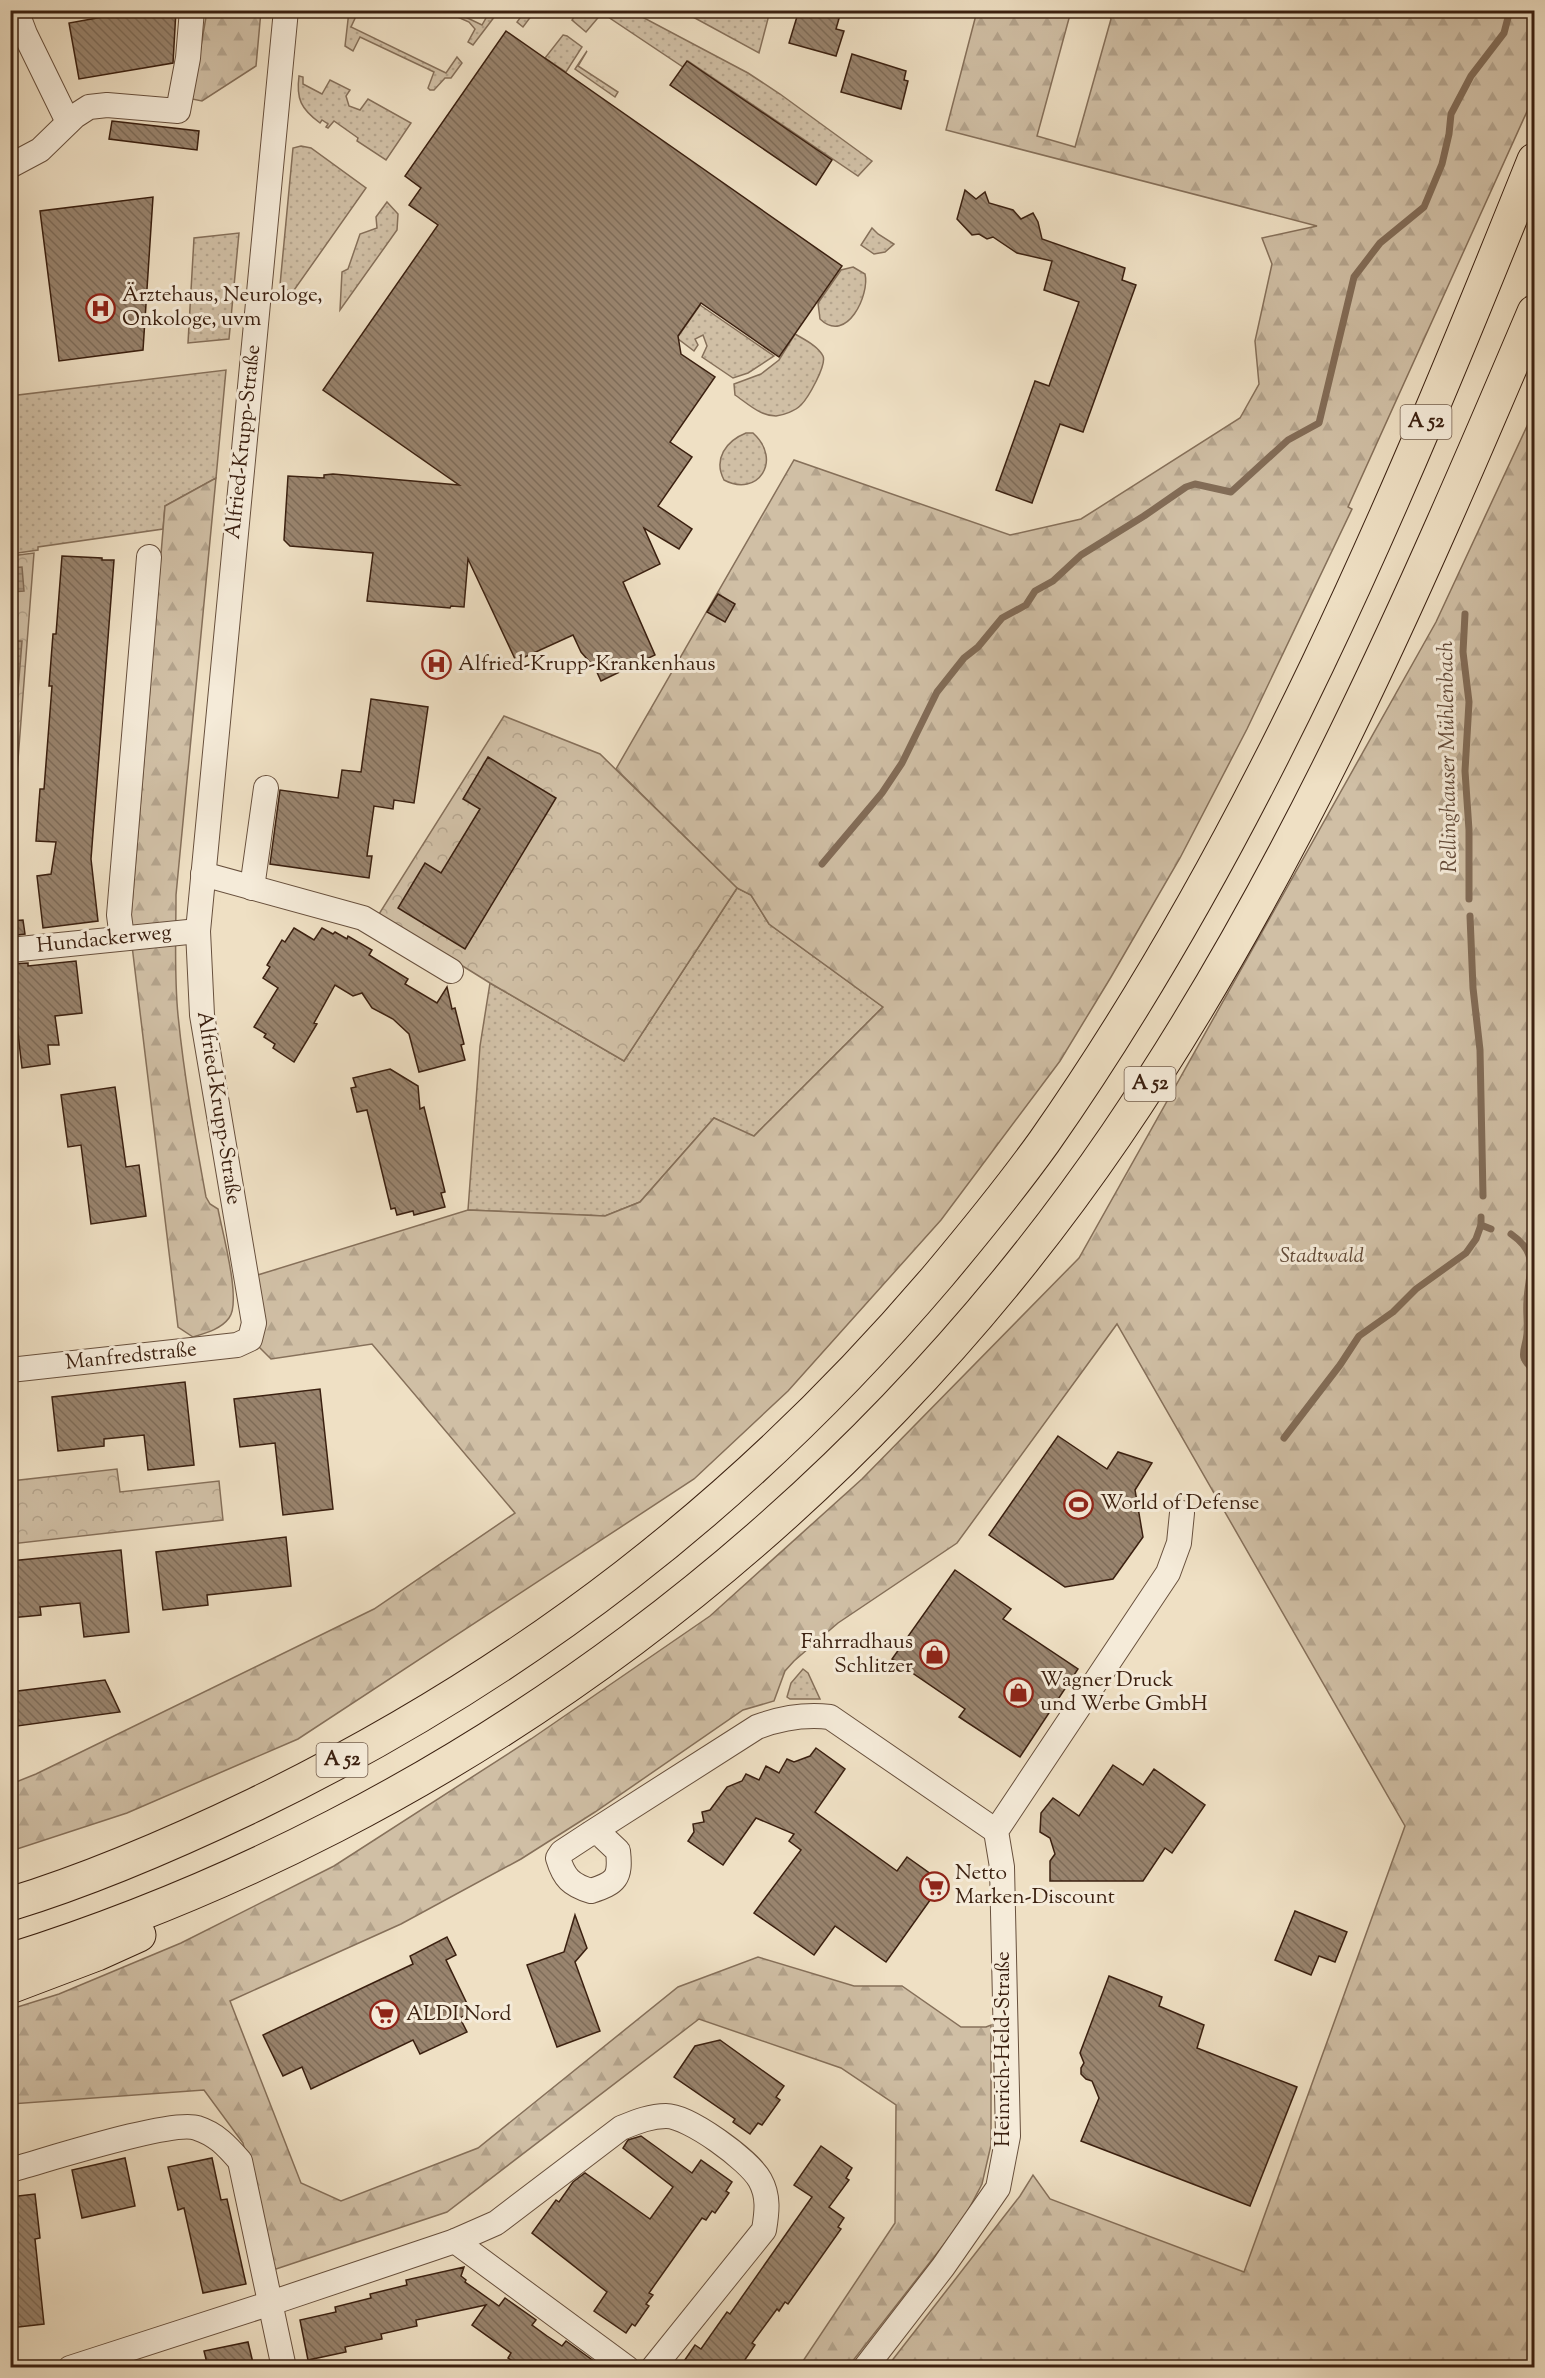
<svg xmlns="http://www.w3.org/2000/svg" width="1545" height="2378" viewBox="0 0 1545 2378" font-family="'Sorts Mill Goudy',serif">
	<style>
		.grass { fill: url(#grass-dots); stroke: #86705a; stroke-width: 1.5 }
		.forest { fill: url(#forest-firs); stroke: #86705a; stroke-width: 1.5 }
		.park { fill: url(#park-crowns); stroke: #86705a; stroke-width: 1.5 }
		.water { fill: url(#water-rules); stroke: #826c57; stroke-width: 1.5 }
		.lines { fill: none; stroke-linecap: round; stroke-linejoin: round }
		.shore { stroke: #76604c; stroke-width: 1.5 }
		.stream { stroke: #826c57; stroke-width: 7 }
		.building { fill: url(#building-back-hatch); stroke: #3b2010; stroke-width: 1.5 }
		.minor-casing { stroke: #68503d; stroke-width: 26 }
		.highway-casing { stroke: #3b2010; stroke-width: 35 }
		.minor { stroke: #f5ebd9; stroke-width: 24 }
		.highway { stroke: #efe0c4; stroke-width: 33 }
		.labels { text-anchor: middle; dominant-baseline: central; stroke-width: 6; stroke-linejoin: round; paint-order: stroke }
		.shield { fill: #f5ebd9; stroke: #735d4c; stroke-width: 1.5 }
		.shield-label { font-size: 20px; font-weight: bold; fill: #3b2010 }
		.poi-label { font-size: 21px; fill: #3b2010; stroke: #f5ebd9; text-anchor: start }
		.street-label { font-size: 21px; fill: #3b2010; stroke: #f5ebd9 }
		.park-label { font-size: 21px; font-style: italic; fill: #604835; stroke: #f5ebd9 }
		.water-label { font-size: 22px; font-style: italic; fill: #654c3a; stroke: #f5ebd9 }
	</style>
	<defs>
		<pattern id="grass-dots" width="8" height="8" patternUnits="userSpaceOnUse" patternTransform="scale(1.5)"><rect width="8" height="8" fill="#d0bfa5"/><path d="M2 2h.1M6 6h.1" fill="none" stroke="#b4a48d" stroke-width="1.8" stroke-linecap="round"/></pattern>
		<pattern id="forest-firs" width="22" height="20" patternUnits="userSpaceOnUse" patternTransform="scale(1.5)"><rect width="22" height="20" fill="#d0bfa5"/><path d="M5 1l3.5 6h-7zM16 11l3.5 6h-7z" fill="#b4a48d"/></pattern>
		<pattern id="park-crowns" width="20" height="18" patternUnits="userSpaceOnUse" patternTransform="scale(1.5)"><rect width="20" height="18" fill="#d0bfa5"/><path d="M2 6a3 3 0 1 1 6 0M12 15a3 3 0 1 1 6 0" fill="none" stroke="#b4a48d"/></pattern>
		<pattern id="water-rules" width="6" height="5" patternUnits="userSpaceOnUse" patternTransform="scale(1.5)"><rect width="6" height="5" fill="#b29f87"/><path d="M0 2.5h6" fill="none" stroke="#92816d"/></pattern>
		<pattern id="building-back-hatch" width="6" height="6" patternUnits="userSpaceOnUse" patternTransform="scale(1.5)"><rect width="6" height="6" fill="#99846e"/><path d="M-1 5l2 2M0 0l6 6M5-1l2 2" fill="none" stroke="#7e6c59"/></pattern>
	</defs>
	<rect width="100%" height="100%" fill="#efe0c4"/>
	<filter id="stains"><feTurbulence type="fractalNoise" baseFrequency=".00333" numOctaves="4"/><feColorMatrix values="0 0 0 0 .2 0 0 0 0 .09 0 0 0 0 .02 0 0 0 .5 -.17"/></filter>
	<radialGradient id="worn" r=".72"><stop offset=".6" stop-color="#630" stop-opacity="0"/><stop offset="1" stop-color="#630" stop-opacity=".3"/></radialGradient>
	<g class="grass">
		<path d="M349,11L358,12L351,27L446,73L457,57L462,63L451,78H445L434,90H430L428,88L434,72L360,37L353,51L345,46Z"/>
		<path d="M444,11H453L482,25L490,11H494L495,16L473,45L468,42L475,29L469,22Z"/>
		<path d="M525,11H535L523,27L517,22Z"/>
		<path d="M578,11H631L748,73L780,94L872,161L858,176L688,61L683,67L602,13L586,32L572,20Z"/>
		<path d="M682,11H770L759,53Z"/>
		<path d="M563,35L567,36L582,47L566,72L545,58Z"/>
		<path d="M587,51L578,66L618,92L615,97L575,69Z"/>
		<path d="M299,76L303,77V84L322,94L330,80L350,90L346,96L349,106L360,110L368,99L411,123L386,160L357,141L358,138L334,121L328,128L326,127L328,124L322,120L320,123C301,109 296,99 299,76Z"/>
		<path d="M301,146L311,148L366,188L292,293L280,285L293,148Z"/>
		<path d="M387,202L398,214L397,230L340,310L342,272L348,269L360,234L377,228L376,217Z"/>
		<path d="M872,228L878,234L894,244L885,252L874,254L861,245Z"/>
		<path d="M239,233L229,339L188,343L194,238Z"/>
		<path d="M853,267L865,274C870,294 847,345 820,319L818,303L841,270Z"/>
		<path d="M700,305L774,356L748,373L733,378L702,357L707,346L703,335L695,339L698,345L694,351L677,338Z"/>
		<path d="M795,334C805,340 818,346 823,356C827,365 808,398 801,405C795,411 784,415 776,416C760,416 747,403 735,395L734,384L761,374L779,360Z"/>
		<path d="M226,370L216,478L165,506L163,529L38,547V550L11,554L10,416L16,415L14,399H11L10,396Z"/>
		<path d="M746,433H753C783,460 758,498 724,480C713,459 726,441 746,433Z"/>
		<path d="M737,888L751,895L769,924L883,1007L753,1137L714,1118L640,1202L605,1216L468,1210L480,1046L490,983L624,1061Z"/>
		<path d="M803,1669L808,1673L820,1699H790L787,1697L791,1683Z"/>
	</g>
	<g class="forest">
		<path d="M207,11H261L256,66L202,101L192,99Z"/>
		<path d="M977,11H1071L1037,136L1075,147L1111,19L1107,11H1534V96L1348,507L1352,509L1247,729L1180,858L1111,977L1060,1061L941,1220L788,1391L694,1479L298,1739L127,1813L11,1851V1784L36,1774L374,1609L515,1513L372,1344L271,1359L251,1339L248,1278L468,1210L605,1216L640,1202L714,1118L754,1136L883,1007L769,924L751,895L737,888L616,769L794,460L1010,535L1081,519L1240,418L1259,384L1255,341L1272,264L1262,238L1317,226L946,130Z"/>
		<path d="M1534,411V2367H887L1020,2196L1033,2175L1050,2199L1244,2272L1405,1826L1117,1324L957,1543L838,1623L794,1661L785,1671L774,1701L743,1710L595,1812L521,1859L401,1924L230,2001L301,2183L341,2201L478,2148L678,1987L758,1957L854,1986H902L961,2027H986L991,2025V2145L982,2184L963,2220L848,2367H799L895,2223L896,2105L841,2068L699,2019L447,2212L273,2270L243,2143L204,2090L11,2104V2009L59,1994L181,1943L334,1866L531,1739L710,1616L862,1479L1079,1258L1436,622Z"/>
		<path d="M216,478L176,895C176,935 174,975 178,1015C184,1076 195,1137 206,1197L210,1204L218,1209C222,1231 242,1302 229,1318C221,1329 206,1333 193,1337L178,1327L130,929L165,506Z"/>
	</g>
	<g class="park">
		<path d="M34,553L11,850V556Z"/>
		<path d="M504,716L600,754L737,888L624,1061L490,983L379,914Z"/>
		<path d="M117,1469L120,1492L219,1481L223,1520L11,1544V1481Z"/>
	</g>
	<g class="water">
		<path d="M22,567L24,591L11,592V568Z"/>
		<path d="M11,641H22L11,778L10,641Z"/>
	</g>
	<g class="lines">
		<path class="shore" d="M10,647L15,650L10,705"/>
		<g class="stream">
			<path d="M1465,614L1463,652L1469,702L1465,771L1469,830V899"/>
			<path d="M822,864L882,793L902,763L937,692L964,658L978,647L1002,618L1026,605L1035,591L1053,581L1081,555L1144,516L1186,487L1195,484L1231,492L1288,440L1319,423L1354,277L1380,243L1424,207L1442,164L1449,134L1451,114L1471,76L1504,33L1510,10"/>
			<path d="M1470,916L1473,988L1480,1050L1483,1196"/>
			<path d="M1481,1217V1225L1491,1229"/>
			<path d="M1511,1234C1541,1255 1528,1272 1527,1301C1526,1312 1528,1323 1527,1334C1525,1354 1517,1354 1534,1371"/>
			<path d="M1284,1438L1340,1365L1359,1336L1393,1312L1416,1289L1466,1253L1476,1239L1481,1225"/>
		</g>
	</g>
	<g class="building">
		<path d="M120,10H176L173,63L79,79L69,23L119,14Z"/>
		<path d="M799,10H824L840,15L836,29L844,31L836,56L789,43Z"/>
		<path d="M506,31L842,266L779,357L701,303L678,336L681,354L715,377L670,442L692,457L658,506L692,529L679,549L644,528L660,564L623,582L655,655L601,681L595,668L581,652L573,635L516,661L468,559L464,607L451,606L450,608L367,601L373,553L290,546L284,540L288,476L324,478V475L333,474L459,485L323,390L438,225L409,205L421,188L405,176Z"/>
		<path d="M852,54L906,71L904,80L908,81L901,109L841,92Z"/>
		<path d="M687,61L832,160L816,185L670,85Z"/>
		<path d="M112,121L199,131L197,150L109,139Z"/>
		<path d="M965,190L976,199L985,192L989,203L1013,210L1021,219L1033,213L1038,222L1042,239L1125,268L1122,280L1136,285L1083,432L1060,424L1032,503L996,490L1035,381L1049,386L1079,302L1044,290L1052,261L1017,253L993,237L987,239L979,234L972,235L957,219Z"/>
		<path d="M153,197L143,350L59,361L40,211Z"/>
		<path d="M62,556L102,558V560H114L91,859L98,921L43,928L37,876L51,874L56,842L36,841L40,789H44L52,686H49L53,634H56Z"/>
		<path d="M718,594L735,604L725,622L707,612Z"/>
		<path d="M371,699L428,707L414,803L394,800L393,809L374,806L367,856H372L369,878L270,864L280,790L338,798L342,770L361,772Z"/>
		<path d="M488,757L556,798L465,949L398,908L425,863L441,873L480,809L463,799Z"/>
		<path d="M23,920L25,934L10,936V921Z"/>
		<path d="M294,928L314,940L322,928L333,934L335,932L347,939L348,936L372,950L369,955L408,979L405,984L437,1003L447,987L452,1009L455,1008L464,1044L461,1045L465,1060L419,1072L409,1034L393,1019L372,1008L362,993L353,996L335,985L314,1023L317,1024L294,1062L273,1048L275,1044L264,1037L266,1034L254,1027L278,988L263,978L270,967L267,965L282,940L285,942Z"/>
		<path d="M76,961L82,1013L55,1016L59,1045H48L50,1064L22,1068L10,964L28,963V966Z"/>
		<path d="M390,1069L418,1086L420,1109L424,1107L445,1192L441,1193L445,1207L414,1215L413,1211L397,1215L395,1208L391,1209L367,1110L357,1112L351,1088L356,1087L353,1078Z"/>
		<path d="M115,1087L126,1167L139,1165L146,1216L91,1224L81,1145L68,1147L61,1095Z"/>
		<path d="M185,1382L194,1465L148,1470L144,1435L104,1439V1446L58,1451L52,1397Z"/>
		<path d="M320,1389L333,1509L283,1515L275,1443L240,1447L234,1399Z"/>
		<path d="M1058,1436L1107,1469L1118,1452L1152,1463L1135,1490L1143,1537L1113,1579L1065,1587L989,1535Z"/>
		<path d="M286,1537L291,1586L207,1595L208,1605L163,1610L156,1552Z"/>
		<path d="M121,1550L129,1632L84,1637L80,1603L40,1607L41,1615L10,1618V1561Z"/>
		<path d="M955,1570L1011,1609L1003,1619L1078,1669L1020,1757L959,1717L965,1709L892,1659Z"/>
		<path d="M105,1680L120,1712L10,1727V1692Z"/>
		<path d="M816,1748L845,1769L815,1812L897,1871L907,1857L935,1877L930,1884L938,1889L886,1962L835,1926L814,1955L754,1913L801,1850L789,1841L794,1834L756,1818L723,1865L688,1841L694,1832L693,1824L704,1822L702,1812L710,1810L727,1787L742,1781L746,1774L759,1780L766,1766L779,1773L787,1759L794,1762L810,1756Z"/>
		<path d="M1113,1765L1143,1785L1154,1769L1205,1805L1172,1853L1165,1848L1143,1881H1050V1861L1055,1854L1050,1838L1040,1832L1041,1813L1053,1798L1079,1816Z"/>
		<path d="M1295,1911L1347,1932L1335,1962L1319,1956L1311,1975L1275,1960Z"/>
		<path d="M575,1915L587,1948L575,1962L600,2031L557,2047L527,1965L564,1952Z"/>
		<path d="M447,1937L456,1955L446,1960L471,2012L460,2018L467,2032L420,2054L413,2040L311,2089L302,2067L283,2076L263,2035L413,1964L410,1956Z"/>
		<path d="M1109,1976L1162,1997L1159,2006L1204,2025L1197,2048L1297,2087L1250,2206L1081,2141L1099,2098L1092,2081L1086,2079L1081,2074V2068L1084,2063L1080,2053Z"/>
		<path d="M720,2040L784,2086L776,2097L780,2100L762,2125L758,2123L750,2134L733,2122L735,2119L674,2077L695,2046Z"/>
		<path d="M641,2136L692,2173L701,2160L732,2182L726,2191L729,2193L715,2213L712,2211L706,2220L702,2218L649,2293L653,2295L646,2304L649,2306L635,2326L632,2324L626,2333L594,2311L607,2292L532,2233L556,2200L559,2202L573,2182L585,2173L650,2219L673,2187L623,2148L628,2140Z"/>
		<path d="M821,2146L852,2168L846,2178L849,2180L829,2207L844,2218L838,2227L841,2229L788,2304L785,2302L779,2311L777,2309L752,2343L755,2345L740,2367H680L695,2345L701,2349L727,2312L730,2314L812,2197L794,2185Z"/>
		<path d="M125,2158L135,2206L82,2218L72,2170Z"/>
		<path d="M212,2158L221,2200L227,2199L246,2284L203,2293L184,2208L178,2210L168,2167Z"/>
		<path d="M35,2194L40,2238L35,2239L44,2324L10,2328V2197Z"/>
		<path d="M464,2267L461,2276L466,2280L465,2282L499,2306L505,2298L536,2320L532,2325L547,2336L562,2346L566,2341L602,2367H521L508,2358L511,2353L472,2325L486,2305L416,2320L417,2326L381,2334L382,2339L345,2347L346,2352L308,2360L300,2320L336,2312L335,2307L371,2298L370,2294L407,2285L406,2280Z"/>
		<path d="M248,2342L254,2367H208L204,2351Z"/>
	</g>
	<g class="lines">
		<defs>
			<g id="minor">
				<path d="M16,10L25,34L68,122"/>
				<path d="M10,166L40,150L75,116L89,107L107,105L178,111L188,58L192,10"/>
				<path d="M203,874L363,918L451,971"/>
				<path d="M252,888L266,788"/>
				<path d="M122,938L119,915L149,557"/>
				<path d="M10,950L198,931"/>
				<path d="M10,1370L237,1345L250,1339L254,1323L202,1015L198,931L286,10"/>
				<path d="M591,1833L600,1834L618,1851C621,1878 616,1883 591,1891C571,1885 564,1878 558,1858L562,1852L591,1833L757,1727C781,1718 804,1714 830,1717L996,1831"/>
				<path d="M10,2170C44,2161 172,2119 197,2128C216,2134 227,2146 240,2161L284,2368"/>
				<path d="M455,2241L627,2368"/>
				<path d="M70,2368L271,2303L455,2241L496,2223L621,2128C636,2122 650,2116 666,2116C689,2116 749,2160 760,2180C769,2196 767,2212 764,2230L653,2368"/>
				<path d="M865,2368L943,2267L998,2188L1008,2136L1002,1867L996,1831L1168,1573L1179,1543L1182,1513"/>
			</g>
			<g id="highway">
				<path d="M10,1904C95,1878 177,1842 256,1804C525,1673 746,1502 939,1275C975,1232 1011,1188 1044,1142C1255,841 1398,499 1534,160"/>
				<path d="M10,1960C458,1819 852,1522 1116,1135C1290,880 1414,595 1534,312"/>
				<path d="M10,1987L97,1954L139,1935"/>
			</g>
		</defs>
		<use href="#minor" class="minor-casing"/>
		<use href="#highway" class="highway-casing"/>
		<use href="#minor" class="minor"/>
		<use href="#highway" class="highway"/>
	</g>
	<defs>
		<symbol id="hospital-ring" viewBox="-11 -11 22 22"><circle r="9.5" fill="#f5ebd9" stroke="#8f2418" stroke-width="1.5"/><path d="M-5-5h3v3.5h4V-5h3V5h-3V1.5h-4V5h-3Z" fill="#8f2418"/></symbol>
		<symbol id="stadium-ring" viewBox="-11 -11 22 22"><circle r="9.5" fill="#f5ebd9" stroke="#8f2418" stroke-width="1.5"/><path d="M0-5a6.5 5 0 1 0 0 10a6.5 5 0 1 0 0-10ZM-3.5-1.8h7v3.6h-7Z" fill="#8f2418"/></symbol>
		<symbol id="shop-ring" viewBox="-11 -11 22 22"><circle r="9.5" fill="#f5ebd9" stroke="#8f2418" stroke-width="1.5"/><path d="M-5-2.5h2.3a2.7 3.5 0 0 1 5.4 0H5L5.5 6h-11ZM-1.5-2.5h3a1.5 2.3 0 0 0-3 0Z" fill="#8f2418"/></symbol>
		<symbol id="supermarket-ring" viewBox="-11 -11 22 22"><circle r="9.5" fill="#f5ebd9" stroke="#8f2418" stroke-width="1.5"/><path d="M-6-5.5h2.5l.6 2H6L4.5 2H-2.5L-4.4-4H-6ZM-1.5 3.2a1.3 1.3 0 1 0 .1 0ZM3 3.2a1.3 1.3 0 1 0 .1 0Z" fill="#8f2418"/></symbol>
	</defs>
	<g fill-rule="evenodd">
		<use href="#hospital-ring" x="84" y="292" width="33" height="33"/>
		<use href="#hospital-ring" x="420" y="648" width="33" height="33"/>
		<use href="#stadium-ring" x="1062" y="1488" width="33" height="33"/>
		<use href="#shop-ring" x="918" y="1638" width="33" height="33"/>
		<use href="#shop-ring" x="1002" y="1676" width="33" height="33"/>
		<use href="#supermarket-ring" x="918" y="1870" width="33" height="33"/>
		<use href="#supermarket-ring" x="368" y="1998" width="33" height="33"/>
	</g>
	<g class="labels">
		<g class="shield">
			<rect x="1400.5" y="405" width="51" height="34" rx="4.5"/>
			<rect x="1124.5" y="1067" width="51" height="34" rx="4.5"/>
			<rect x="316.5" y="1743" width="51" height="34" rx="4.5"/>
		</g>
		<g class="shield-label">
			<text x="1426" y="422">A 52</text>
			<text x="1150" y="1084">A 52</text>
			<text x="342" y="1760">A 52</text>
		</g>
		<g class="poi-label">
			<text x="122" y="296">Ärztehaus, Neurologe,<tspan x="122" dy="24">Onkologe, uvm</tspan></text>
			<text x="458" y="665">Alfried-Krupp-Krankenhaus</text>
			<text x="1100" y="1504">World of Defense</text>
			<text x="913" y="1643" text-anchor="end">Fahrradhaus<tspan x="913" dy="24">Schlitzer</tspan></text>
			<text x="1040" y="1681">Wagner Druck<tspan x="1040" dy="24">und Werbe GmbH</tspan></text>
			<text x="955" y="1874">Netto<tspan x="955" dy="24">Marken-Discount</tspan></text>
			<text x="406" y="2015">ALDI Nord</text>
		</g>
		<g class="street-label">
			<text transform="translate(244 442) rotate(-84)">Alfried-Krupp-Straße</text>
			<text transform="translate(104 940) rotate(-6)">Hundackerweg</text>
			<text transform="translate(218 1108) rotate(81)">Alfried-Krupp-Straße</text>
			<text transform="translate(131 1357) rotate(-6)">Manfredstraße</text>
			<text transform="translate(1004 2049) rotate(-90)">Heinrich-Held-Straße</text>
		</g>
		<g class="park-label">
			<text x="1322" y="1257">Stadtwald</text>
		</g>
		<g class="water-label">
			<text transform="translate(1449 757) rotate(-91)">Rellinghauser Mühlenbach</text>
		</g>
	</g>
	<rect width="1545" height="2378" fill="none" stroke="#efe0c4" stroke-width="36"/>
	<rect x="12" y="12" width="1521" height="2354" fill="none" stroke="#3b2010" stroke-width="3"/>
	<rect x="18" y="18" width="1509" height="2342" fill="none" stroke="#3b2010" stroke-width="1.5"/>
	<rect width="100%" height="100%" filter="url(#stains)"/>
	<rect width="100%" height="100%" fill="url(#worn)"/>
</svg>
